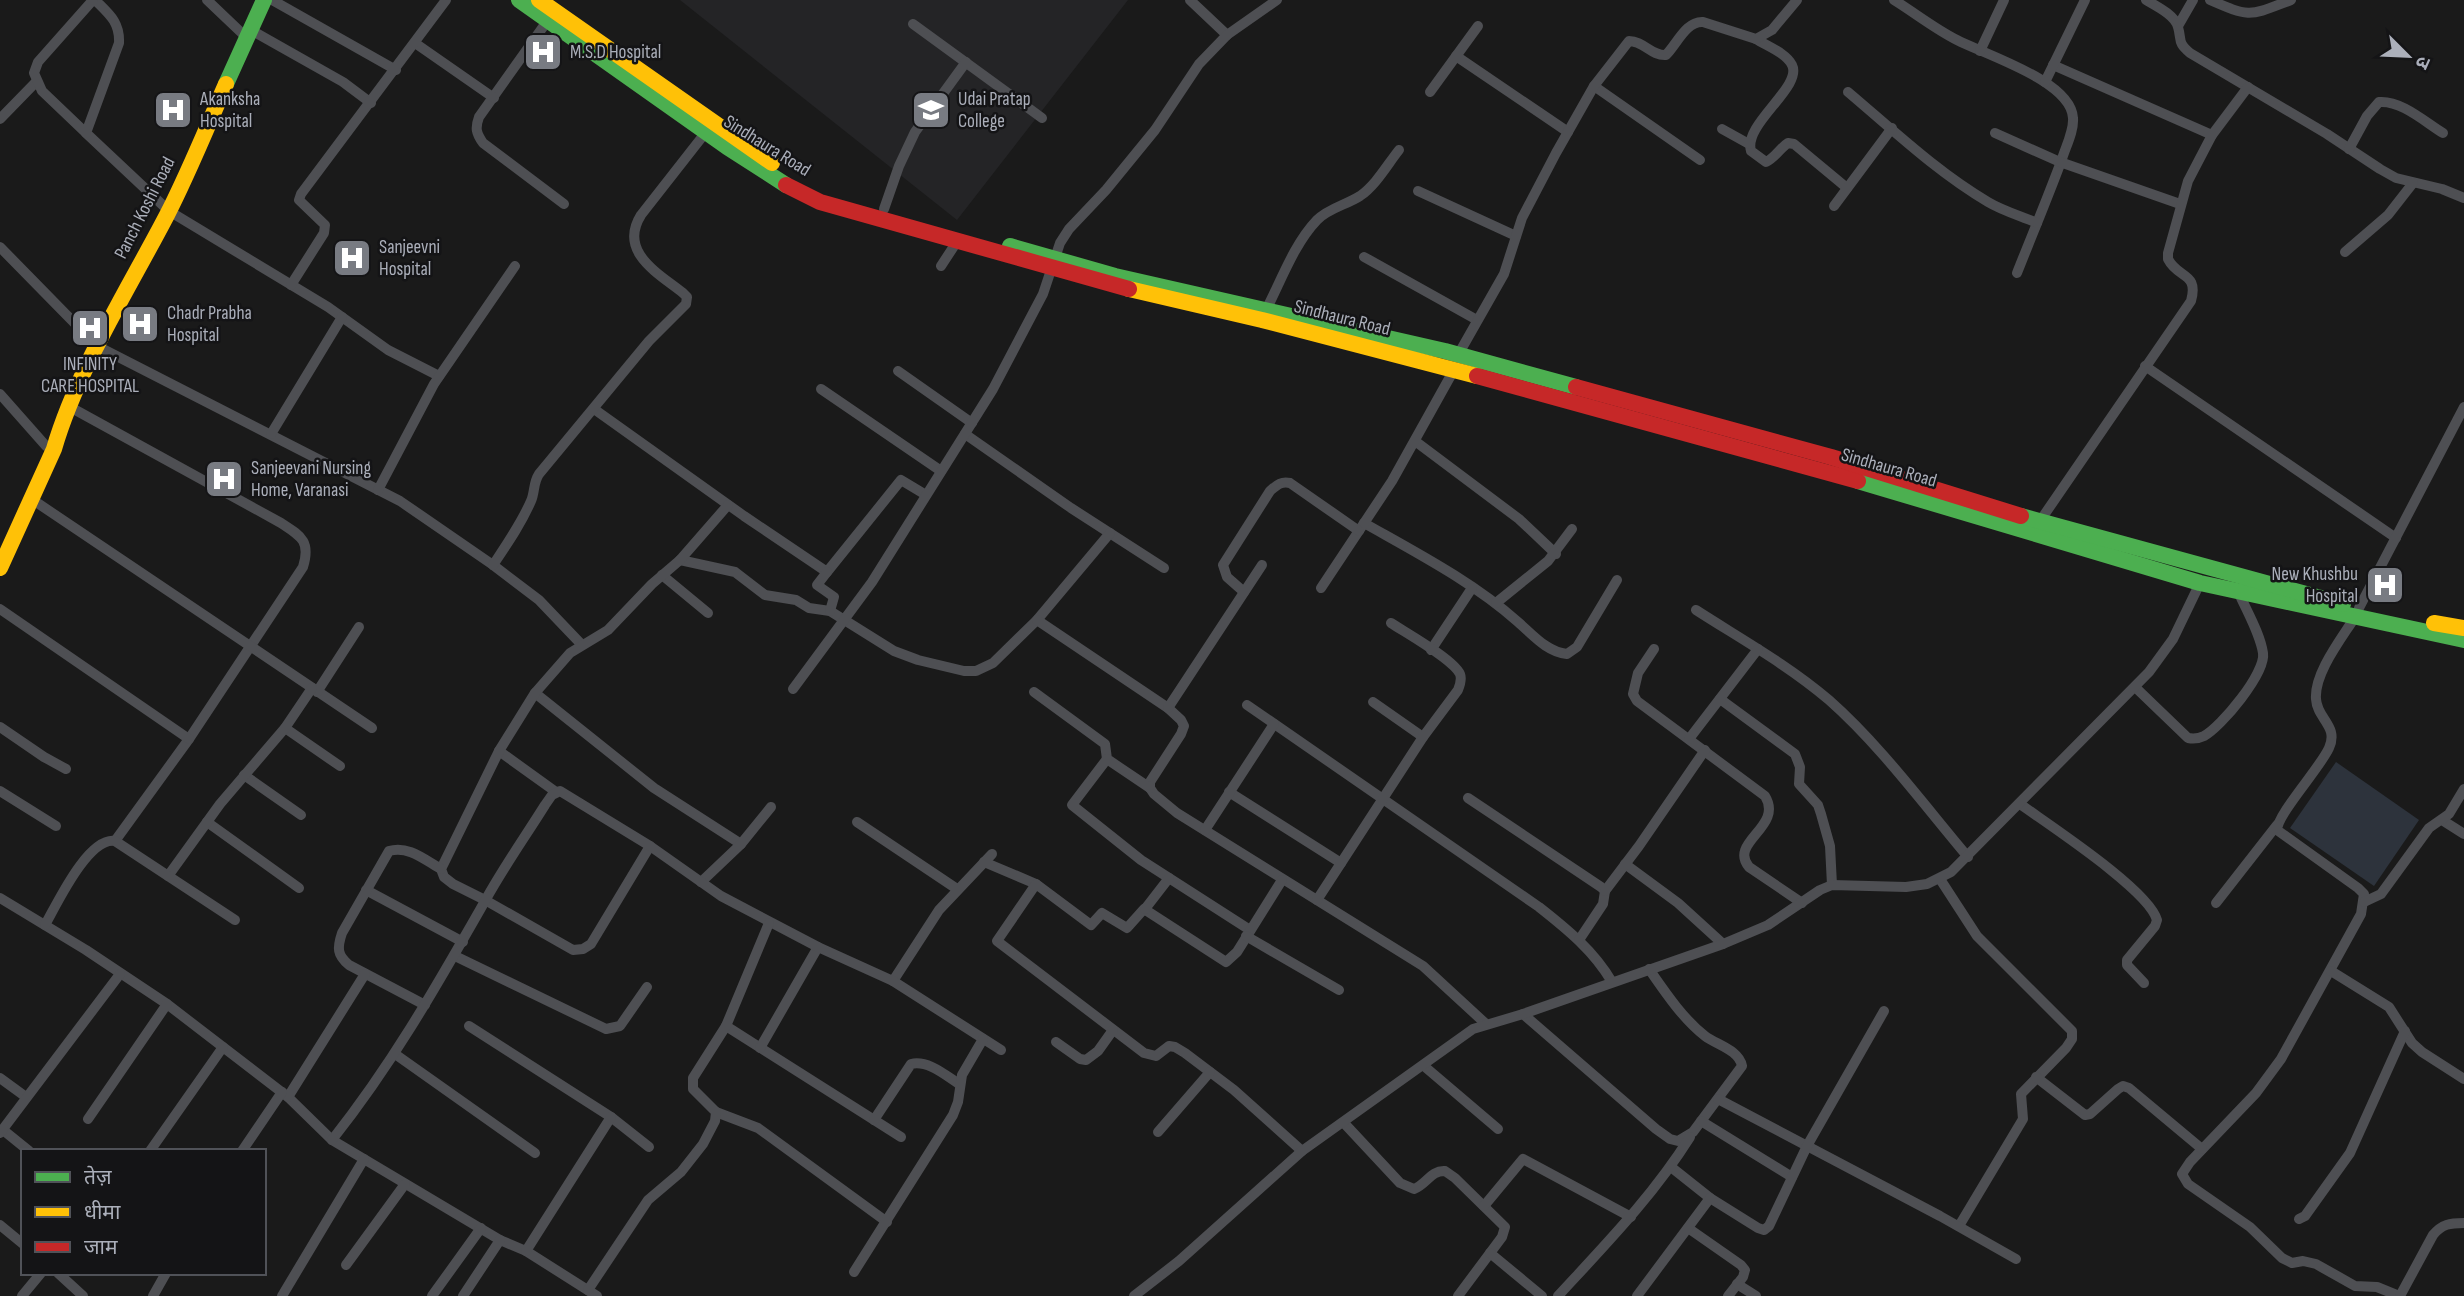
<svg xmlns="http://www.w3.org/2000/svg" width="2464" height="1296" viewBox="0 0 2464 1296" font-family="'Sofia Sans Condensed','Noto Sans Devanagari',sans-serif">
	<style>
		.built { fill: #242426 }
		.water { fill: #2d333c }
		.lines { fill: none; stroke-linecap: round; stroke-linejoin: round }
		.street { stroke: #4e4f53; stroke-width: 10 }
		.fast { stroke: #4caf50; stroke-width: 16 }
		.slow { stroke: #ffc107; stroke-width: 16 }
		.jam { stroke: #c62828; stroke-width: 16 }
		.labels { text-anchor: middle; dominant-baseline: central; stroke-width: 5; stroke-linejoin: round; paint-order: stroke }
		.poi-label { font-size: 19px; fill: #abafba; stroke: #141416; text-anchor: start }
		.street-label { font-size: 19px; fill: #abafba; stroke: #141416 }
	</style>
	<rect width="100%" height="100%" fill="#1a1a1a"/>
	<path class="built" d="M680,0H1128L957,220Z"/>
	<path class="water" d="M2336,762L2419,820L2374,886L2290,828Z"/>
	<g class="lines">
		<g class="street">
			<path d="M95,0C109,14 120,22 119,43L86,133L169,211L328,307L388,350L439,376"/>
			<path d="M207,0L248,39"/>
			<path d="M272,0L396,70"/>
			<path d="M1190,0L1227,35"/>
			<path d="M1894,0C1915,13 1935,29 1957,40C1986,55 2071,81 2073,118C2074,131 2066,146 2062,159C2048,197 2032,235 2017,273"/>
			<path d="M2146,0C2156,6 2175,15 2178,27C2182,41 2177,42 2190,53L2327,134L2380,169L2396,178L2442,189L2464,198"/>
			<path d="M2210,0C2251,18 2249,16 2291,0"/>
			<path d="M548,20L479,117C475,128 476,133 483,143L564,204"/>
			<path d="M913,24L1042,118"/>
			<path d="M2178,26L2193,0"/>
			<path d="M251,30L343,82L371,103"/>
			<path d="M1756,39C1767,46 1786,53 1792,65C1803,87 1743,124 1751,151L1766,162C1775,158 1780,148 1788,143L1794,144L1847,188"/>
			<path d="M415,43L494,98"/>
			<path d="M1980,51L2004,0"/>
			<path d="M1456,56L1568,132"/>
			<path d="M2053,65L2212,135"/>
			<path d="M2045,82L2085,0"/>
			<path d="M1594,86L1700,160"/>
			<path d="M1430,92L1478,26"/>
			<path d="M1848,92C1893,130 1937,172 1988,202C2003,211 2021,216 2037,223"/>
			<path d="M0,119L36,82"/>
			<path d="M1722,129L1749,144"/>
			<path d="M86,133L42,91L34,73L38,62L93,0"/>
			<path d="M1995,133L2060,162L2180,204"/>
			<path d="M2349,149L2367,116L2379,102C2401,100 2425,122 2443,133"/>
			<path d="M1418,191L1516,236"/>
			<path d="M1834,206L1892,128"/>
			<path d="M884,209L899,166L915,132L966,62"/>
			<path d="M0,247L97,346L400,501L493,565L539,600L582,645"/>
			<path d="M2345,252L2388,215L2413,183"/>
			<path d="M1364,257L1477,320"/>
			<path d="M941,266L958,240"/>
			<path d="M291,285L324,233L325,225L299,200L301,194L446,0"/>
			<path d="M1266,310C1281,281 1294,244 1317,220C1329,208 1346,205 1360,196C1376,185 1387,165 1399,150"/>
			<path d="M1458,355L1504,274L1522,218L1556,153L1594,86L1629,41C1644,41 1651,56 1666,55C1677,44 1686,21 1703,22L1756,39L1772,30L1797,0"/>
			<path d="M2145,366L2396,538"/>
			<path d="M898,371L972,423"/>
			<path d="M821,389L941,471"/>
			<path d="M0,394L46,446"/>
			<path d="M70,407L281,523C301,536 311,541 303,567L189,739L115,841"/>
			<path d="M594,409L744,516L827,572L901,480L926,495"/>
			<path d="M271,434L342,317"/>
			<path d="M965,434L1071,508L1164,568"/>
			<path d="M1415,441L1519,519L1556,554"/>
			<path d="M378,490L434,384L515,266"/>
			<path d="M30,498L372,728"/>
			<path d="M2040,521L2191,301C2199,272 2178,279 2168,259V253L2188,181L2212,135L2248,87"/>
			<path d="M1364,523C1417,553 1473,582 1518,622C1533,635 1547,652 1567,654L1577,647L1617,580"/>
			<path d="M680,560L735,572L765,595L796,600L809,608L830,611L894,651L918,660L964,671H976L993,663L1037,620L1110,533"/>
			<path d="M493,565C507,544 521,524 531,501C535,492 533,483 539,474L649,341L686,304L687,297L683,293C658,273 618,252 641,215L706,132"/>
			<path d="M827,572L817,585L834,597L830,611"/>
			<path d="M662,575L708,613"/>
			<path d="M1321,588L1392,481L1455,368"/>
			<path d="M1244,592L1227,577L1223,565L1270,491C1277,485 1281,481 1290,483L1359,531"/>
			<path d="M1496,603L1548,561L1572,529"/>
			<path d="M2359,608L2464,407"/>
			<path d="M0,609L189,739"/>
			<path d="M1696,610C1741,639 1788,665 1829,700C1880,745 1924,805 1968,857"/>
			<path d="M2355,617C2342,638 2314,673 2316,699C2317,719 2339,726 2329,748C2320,768 2278,813 2277,830L2358,888L2364,894L2361,914L2281,1059L2256,1093L2190,1162L2182,1174L2188,1184L2250,1227L2282,1258L2292,1263L2303,1261L2316,1264L2355,1286L2377,1287L2399,1296"/>
			<path d="M1037,620L1168,708L1181,720L1184,726L1181,734L1150,782V788L1154,794L1177,813L1423,966L1486,1024"/>
			<path d="M1654,649L1638,673L1633,694L1637,701L1765,796C1784,827 1728,842 1749,867L1802,903"/>
			<path d="M1431,650L1472,588"/>
			<path d="M2135,687L2188,738C2194,739 2198,739 2204,736C2221,727 2266,673 2263,653C2260,633 2246,610 2238,591"/>
			<path d="M793,689L872,582L993,389L1043,294L1060,243L1069,229L1106,190L1155,130L1199,64L1227,35L1277,0"/>
			<path d="M317,692L359,627"/>
			<path d="M1034,692L1105,744L1107,759L1150,788"/>
			<path d="M535,693L654,788L741,844"/>
			<path d="M1720,699L1795,754L1800,767L1799,784L1818,805L1821,814L1830,846L1832,885"/>
			<path d="M1373,702L1423,737"/>
			<path d="M1247,705L1539,907C1567,929 1594,951 1612,982"/>
			<path d="M1168,708L1262,565"/>
			<path d="M0,727L44,757L66,769"/>
			<path d="M285,728L340,766"/>
			<path d="M1689,739L1758,649"/>
			<path d="M499,751L556,792"/>
			<path d="M1107,759L1072,805L1141,860L1250,930"/>
			<path d="M244,775L301,815"/>
			<path d="M0,791L56,826"/>
			<path d="M1229,792L1341,863"/>
			<path d="M1468,798L1601,887L1605,891L1603,904L1579,940"/>
			<path d="M2020,804C2049,825 2149,890 2157,920L2155,926L2127,960V965L2144,983"/>
			<path d="M2442,820L2464,834"/>
			<path d="M207,822L299,888"/>
			<path d="M857,822L957,889"/>
			<path d="M1205,830L1274,724"/>
			<path d="M650,846L591,944L583,949L573,950L485,900L453,884L444,877L441,869L499,751L535,693L570,653L608,630L652,584L680,560L728,505"/>
			<path d="M984,862L1036,884"/>
			<path d="M1625,864L1678,903L1723,944"/>
			<path d="M168,876L220,804L285,728L312,688"/>
			<path d="M1940,879L1977,936L2072,1031V1039L2066,1048L2021,1094L2023,1119L1959,1226"/>
			<path d="M1282,880L1237,952L1226,962L1144,909L1127,928L1102,913L1091,925L1036,884L997,941L1144,1053L1156,1056L1169,1046L1175,1047L1185,1053L1234,1090L1302,1151"/>
			<path d="M701,882L741,844L771,807"/>
			<path d="M366,890L463,942"/>
			<path d="M1605,891L1639,846L1705,750"/>
			<path d="M0,898L86,950L167,1004L288,1097L332,1140L500,1240L526,1251L597,1296"/>
			<path d="M1317,900L1423,737L1458,690C1460,685 1462,679 1460,674C1453,659 1406,633 1391,623"/>
			<path d="M2364,902L2381,894L2429,828L2449,814L2464,789"/>
			<path d="M2216,903L2277,825"/>
			<path d="M1145,909L1169,878"/>
			<path d="M45,925C57,904 88,837 115,841L235,920"/>
			<path d="M1246,936L1339,990"/>
			<path d="M455,956L606,1029L620,1026L647,987"/>
			<path d="M2331,971L2389,1007L2412,1043L2422,1052L2464,1079"/>
			<path d="M893,981L939,910L992,854"/>
			<path d="M425,1005L349,965C337,955 337,948 342,933L389,851C408,845 425,860 441,869"/>
			<path d="M1523,1014L1656,1129L1670,1139L1678,1141L1693,1132L1742,1066C1739,1050 1717,1045 1705,1036C1683,1019 1665,992 1649,969"/>
			<path d="M469,1026L611,1117L649,1147"/>
			<path d="M726,1026L901,1137"/>
			<path d="M1056,1042L1080,1059L1086,1060L1098,1051L1113,1030"/>
			<path d="M760,1048L818,947"/>
			<path d="M395,1054L535,1153"/>
			<path d="M1424,1066L1498,1129"/>
			<path d="M2036,1077L2085,1115L2090,1114L2118,1089L2123,1086L2129,1088L2202,1149"/>
			<path d="M0,1078L26,1097"/>
			<path d="M288,1097L365,974"/>
			<path d="M1718,1099L1940,1216L2016,1259"/>
			<path d="M716,1112L758,1128L887,1222"/>
			<path d="M88,1119L167,1004"/>
			<path d="M874,1120L911,1064C928,1060 945,1075 959,1084"/>
			<path d="M1701,1121L1792,1177"/>
			<path d="M1344,1123L1400,1183L1414,1189C1426,1185 1431,1170 1445,1171L1455,1178L1505,1227L1502,1237L1458,1296"/>
			<path d="M3,1130L29,1151"/>
			<path d="M1158,1132L1210,1072"/>
			<path d="M0,1133L120,974"/>
			<path d="M332,1140C393,1063 437,985 485,901C503,868 525,837 545,805L552,795L560,791L650,846L721,896L818,947L893,981L1001,1050"/>
			<path d="M150,1151L223,1047"/>
			<path d="M242,1151L282,1092"/>
			<path d="M1671,1167L1710,1198"/>
			<path d="M1484,1206L1523,1159L1631,1217"/>
			<path d="M2299,1219L2305,1216L2350,1153L2405,1031"/>
			<path d="M0,1225L23,1244"/>
			<path d="M1688,1228L1741,1265L1745,1270L1743,1277L1728,1296"/>
			<path d="M526,1251L611,1117"/>
			<path d="M1490,1253L1542,1296"/>
			<path d="M346,1265L405,1184"/>
			<path d="M854,1272L953,1115L958,1102L962,1075L983,1039"/>
			<path d="M58,1273L83,1296"/>
			<path d="M1737,1284L1756,1296"/>
			<path d="M588,1290L648,1200L681,1172L703,1144L715,1121L716,1112L693,1089V1078L726,1026L769,923"/>
			<path d="M22,1296L41,1273"/>
			<path d="M153,1296L166,1273"/>
			<path d="M282,1296L364,1159"/>
			<path d="M432,1296L481,1228"/>
			<path d="M463,1296L500,1240"/>
			<path d="M1134,1296L1179,1261L1302,1151L1473,1029L1523,1014L1723,944L1768,925L1820,890L1832,885L1906,887L1927,884L1951,872L2149,672L2173,639L2200,583"/>
			<path d="M1558,1296C1605,1245 1653,1196 1690,1137"/>
			<path d="M1637,1296L1710,1198L1758,1228L1764,1230L1769,1226L1807,1146L1884,1011"/>
			<path d="M2400,1296L2433,1235C2442,1224 2450,1223 2464,1223"/>
		</g>
		<g class="fast">
			<path d="M519,0L727,147L786,185"/>
			<path d="M226,84L264,0"/>
			<path d="M1010,246L1115,276L1445,351L1576,387"/>
			<path d="M1858,481L2200,583L2464,640"/>
			<path d="M2021,516L2343,604"/>
		</g>
		<g class="slow">
			<path d="M539,0L772,163"/>
			<path d="M1129,289L1262,320L1477,376"/>
			<path d="M0,568L54,449C77,370 129,288 167,215C189,172 207,127 226,84"/>
			<path d="M2434,623L2464,628"/>
		</g>
		<g class="jam">
			<path d="M786,185L820,202L1129,289"/>
			<path d="M1477,376L1858,481"/>
			<path d="M1576,387L1831,457L2021,516"/>
		</g>
	</g>
	<defs>
		<symbol id="hospital-square" viewBox="-11 -11 22 22"><rect x="-9" y="-9" width="18" height="18" rx="4" fill="#787b82" stroke="#141416"/><path d="M-5-5h3v3.5h4V-5h3V5h-3V1.5h-4V5h-3Z" fill="#fff"/></symbol>
		<symbol id="university-square" viewBox="-11 -11 22 22"><rect x="-9" y="-9" width="18" height="18" rx="4" fill="#787b82" stroke="#141416"/><path d="M0-5L7-2L0 1L-7-2ZM-4 1L0 2.5L4 1V4Q0 6-4 4Z" fill="#fff"/></symbol>
	</defs>
	<g fill-rule="evenodd">
		<use href="#hospital-square" x="521" y="30" width="44" height="44"/>
		<use href="#hospital-square" x="151" y="88" width="44" height="44"/>
		<use href="#university-square" x="909" y="88" width="44" height="44"/>
		<use href="#hospital-square" x="330" y="236" width="44" height="44"/>
		<use href="#hospital-square" x="118" y="302" width="44" height="44"/>
		<use href="#hospital-square" x="68" y="306" width="44" height="44"/>
		<use href="#hospital-square" x="202" y="457" width="44" height="44"/>
		<use href="#hospital-square" x="2363" y="563" width="44" height="44"/>
	</g>
	<g class="labels">
		<g class="poi-label">
			<text x="570" y="52">M.S.D Hospital</text>
			<text x="200" y="99">Akanksha<tspan x="200" dy="22">Hospital</tspan></text>
			<text x="958" y="99">Udai Pratap<tspan x="958" dy="22">College</tspan></text>
			<text x="379" y="247">Sanjeevni<tspan x="379" dy="22">Hospital</tspan></text>
			<text x="167" y="313">Chadr Prabha<tspan x="167" dy="22">Hospital</tspan></text>
			<text x="90" y="364" text-anchor="middle">INFINITY<tspan x="90" dy="22">CARE HOSPITAL</tspan></text>
			<text x="251" y="468">Sanjeevani Nursing<tspan x="251" dy="22">Home, Varanasi</tspan></text>
			<text x="2358" y="574" text-anchor="end">New Khushbu<tspan x="2358" dy="22">Hospital</tspan></text>
		</g>
		<g class="street-label">
			<text transform="translate(767 146) rotate(32)">Sindhaura Road</text>
			<text transform="translate(145 208) rotate(-63)">Panch Koshi Road</text>
			<text transform="translate(1342 318) rotate(14)">Sindhaura Road</text>
			<text transform="translate(1889 468) rotate(16)">Sindhaura Road</text>
		</g>
	</g>
	<rect x="21" y="1149" width="245" height="126" fill="#141416" stroke="#505258" stroke-width="2"/>
	<rect x="35" y="1172" width="35" height="10" fill="#4caf50" stroke="#505258" stroke-width="2"/>
	<text x="84" y="1184" font-size="21" fill="#abafba">तेज़</text>
	<rect x="35" y="1207" width="35" height="10" fill="#ffc107" stroke="#505258" stroke-width="2"/>
	<text x="84" y="1219" font-size="21" fill="#abafba">धीमा</text>
	<rect x="35" y="1242" width="35" height="10" fill="#c62828" stroke="#505258" stroke-width="2"/>
	<text x="84" y="1254" font-size="21" fill="#abafba">जाम</text>
	<g transform="translate(2408 56) rotate(114)" stroke="#141416" stroke-width="5" paint-order="stroke">
	<path d="M0-5L12 26L0 18L-12 26Z" fill="#abafba"/>
	<text y="-10" font-size="19" font-weight="bold" text-anchor="middle" fill="#abafba">उ</text>
	</g>
</svg>
